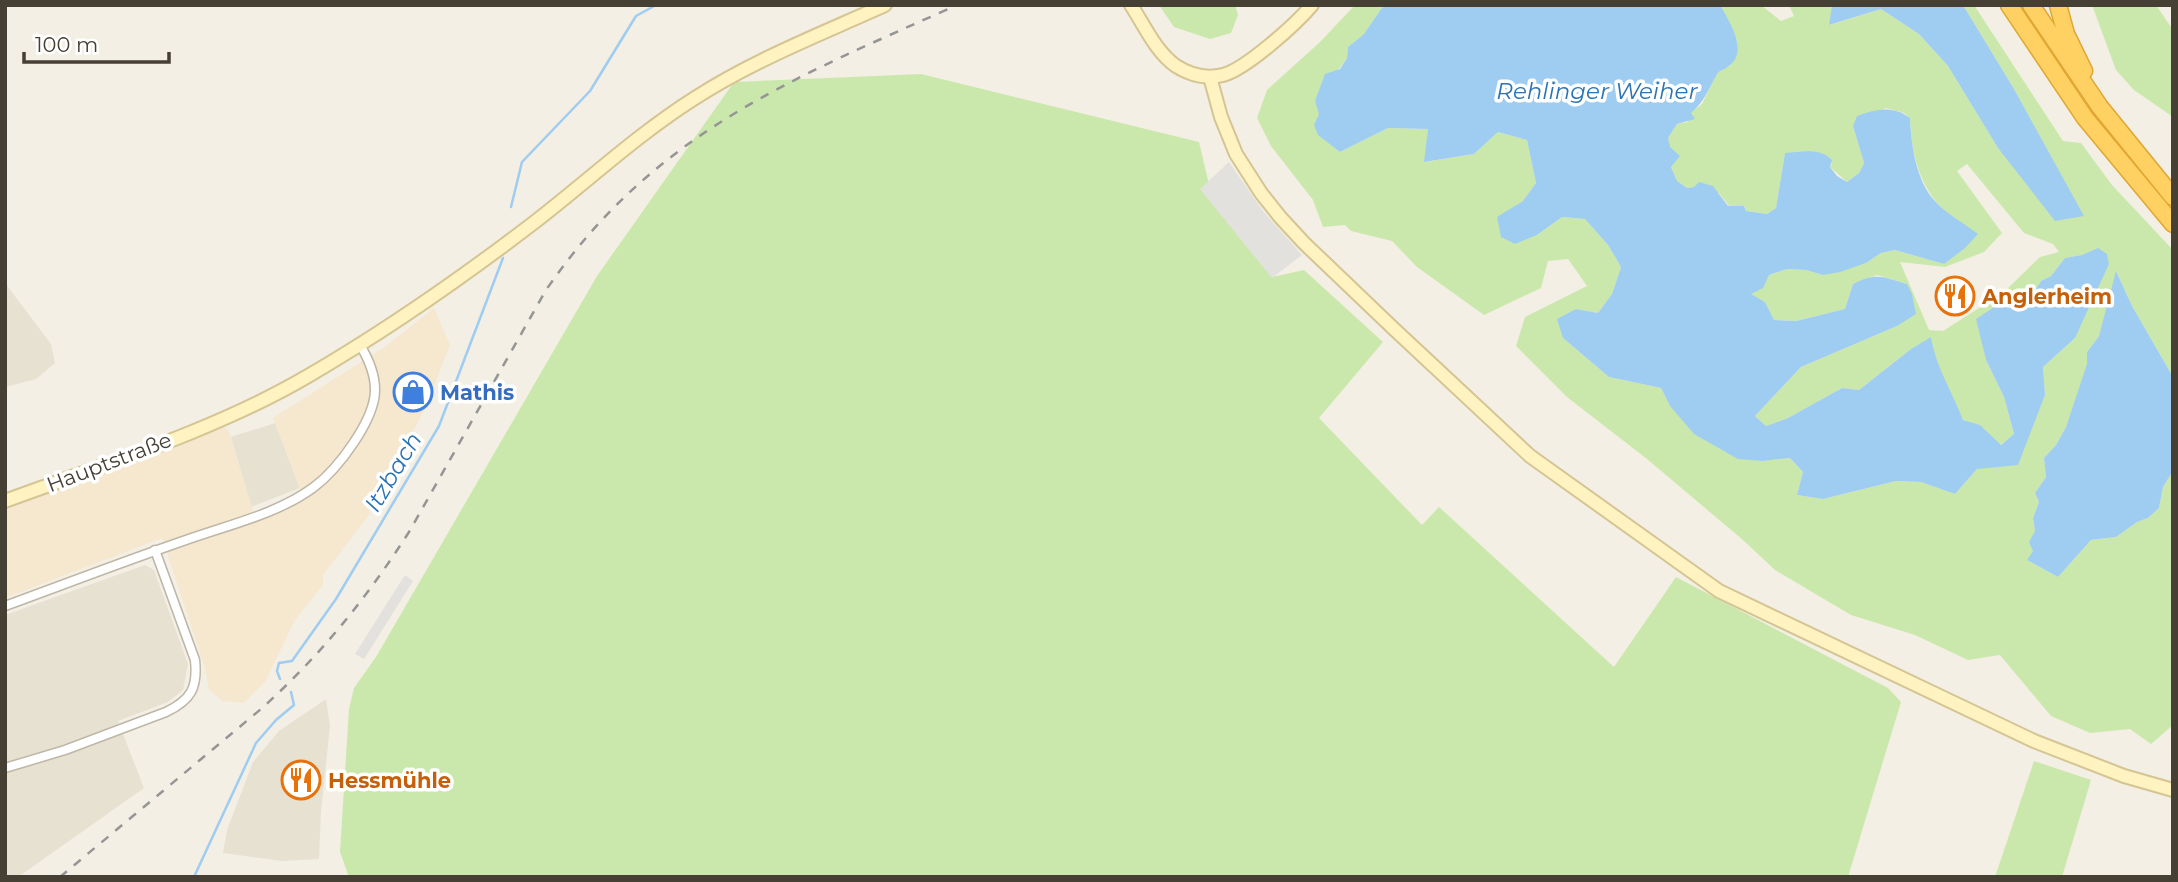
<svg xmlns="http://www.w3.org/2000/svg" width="2178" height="882" viewBox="0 0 2178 882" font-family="Montserrat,sans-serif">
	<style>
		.residential { fill: #e7e1d2 }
		.commercial { fill: #f6e7cf }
		.green { fill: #cbe8ac; fill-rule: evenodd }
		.parking { fill: #e3e1dd }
		.water { fill: #9fccf1 }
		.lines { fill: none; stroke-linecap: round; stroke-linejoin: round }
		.stream { stroke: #9fccf1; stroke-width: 2.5 }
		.street-casing { stroke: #beb7a7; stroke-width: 11 }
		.secondary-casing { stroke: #d4c593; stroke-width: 16 }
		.highway-casing { stroke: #e0a631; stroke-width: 19 }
		.street { stroke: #fff; stroke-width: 8 }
		.secondary { stroke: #fff3c2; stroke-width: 12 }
		.highway { stroke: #ffd163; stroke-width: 16 }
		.rail { stroke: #959595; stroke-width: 2.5; stroke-dasharray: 9 9; stroke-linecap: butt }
		.labels { text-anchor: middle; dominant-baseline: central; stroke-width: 7; stroke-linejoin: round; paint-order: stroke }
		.food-label { font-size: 21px; font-weight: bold; fill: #c56008; stroke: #fff; text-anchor: start }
		.shop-label { font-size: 21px; font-weight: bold; fill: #366cbe; stroke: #fff; text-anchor: start }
		.street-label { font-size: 21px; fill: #453f34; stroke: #fff }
		.water-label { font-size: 23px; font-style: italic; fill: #2b74b3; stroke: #fff }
	</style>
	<rect width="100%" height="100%" fill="#f3efe4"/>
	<g class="residential">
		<path d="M5,283L51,344L55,363L36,379L5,387Z"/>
		<path d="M275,423L300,488L251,507L231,437Z"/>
		<path d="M145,565L154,570L188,664L183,690L168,702L118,721L144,788L18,877H5V615Z"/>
		<path d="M326,699L330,726L321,812L319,859L282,861L223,853L227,830L253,762L279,731Z"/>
	</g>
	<path class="commercial" d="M434,308L450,345L425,409L368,516L323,575V585L295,620L265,682L244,703L223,701L209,690L205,668L162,538L5,598V510L224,427L229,432L256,520L287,510L304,500L273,418L386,346Z"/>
	<g class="green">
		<path d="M1159,5H1235L1238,15L1231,33L1210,39L1174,27Z"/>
		<path d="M1355,5H1386L1381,9L1364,34L1348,47L1347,58L1315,101L1332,145L1340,152L1388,128L1428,129L1425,162L1474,154L1498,132L1527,140L1536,183L1523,201L1498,217L1537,235L1562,217L1585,219L1608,245L1621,267L1612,294L1598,313L1576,309L1563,338L1609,377L1661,388L1670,406L1763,461L1790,458L1803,472L1797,495L1823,499L1896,481L1921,482L1955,494L1977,469L2031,429L2045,395L2043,367L2075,338L2098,248L2083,255L2065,258L2051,276L2041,281L2034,292H2017L1977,319L1986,360L2004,397L2014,435L2000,445L1980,426L1963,420L1942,377L1934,356L1931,338L1911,349L1859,390L1842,388L1788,418L1766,426L1755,416L1801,367L1897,326L1907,284L1877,275L1853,284L1845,309L1796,321L1774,320L1765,302L1750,294L1769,275L1787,269L1806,270L1823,275L1866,263L1881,253L1895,250L1944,264V210C1919,187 1911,151 1910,118L1904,113L1886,108L1853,126L1864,163L1859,173L1847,182L1830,167L1832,163L1785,153L1776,208L1767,214L1746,211L1744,206H1729L1719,193L1694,187L1687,188L1677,181L1671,167L1668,138L1677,124L1688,122L1690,113L1702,104L1718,71L1730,66L1737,42L1720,5H1761L1781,21L1794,16L1789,5H1832L1830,25L1881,9L1919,34L1948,66L1998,148L2083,216L2014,89L1963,5H1974L2063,141L2081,143L2112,185L2173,250V377L2132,306L2117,273L2099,336L2087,352L2088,364L2066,427L2056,445L2044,458L2046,477L2035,493L2039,502L2033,518L2035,531L2030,542L2034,551L2027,560L2058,577L2091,540L2116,537L2137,522L2148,518L2159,508L2163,487L2173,471V725L2151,744L2130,729L2090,733L2051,716L2000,655L1968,660L1915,635L1851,615L1775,570L1743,540L1647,459L1567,397L1516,346L1525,317L1587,286L1568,259L1548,261L1541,288L1484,315L1417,267L1392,241L1351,231L1345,225L1323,227L1313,200L1271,146L1257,118L1267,90L1320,42ZM1967,164L2024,233L2053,244L2059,252L2040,257L2004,292L1943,331L1929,330L1900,262L1945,267L1984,252L2002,233L1957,171Z"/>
		<path d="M2092,5H2156L2173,30V117L2134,90L2116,70Z"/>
		<path d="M921,74L1199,142L1212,197L1272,277L1304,270L1383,342L1319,418L1422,525L1439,507L1614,667L1676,577L1888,688L1901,702L1848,877H349L340,852L349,709L354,688L376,657L597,276L734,82Z"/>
		<path d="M2034,761L2091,780L2062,877H1995Z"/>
	</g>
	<g class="parking">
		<path d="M1229,162L1263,211L1302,255L1272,278L1200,189Z"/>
		<path d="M405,575L413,581L364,659L355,654Z"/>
	</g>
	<g class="water">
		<path d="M1386,5H1720C1729,21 1749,51 1729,66C1723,71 1719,69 1716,76C1708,90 1704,102 1691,113L1695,119L1677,124L1668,138L1670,147L1680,156L1671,167L1677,181L1687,188L1694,187L1699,182L1713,186L1728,206H1744L1746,211L1767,214L1776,208L1785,153C1801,152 1820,147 1832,160L1830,167L1837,176L1847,182L1859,173L1864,163L1853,126L1857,116C1875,109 1893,105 1910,118C1911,144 1916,180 1934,200C1946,214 1964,223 1978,234L1965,248L1944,264L1895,250L1881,253L1866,263L1840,272L1823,275L1806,270L1787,269L1769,275L1763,288L1751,294L1765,302L1774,320L1796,321L1845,309L1853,284C1876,272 1883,277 1907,284L1912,294L1916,314L1897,326L1801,367L1755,416L1766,426L1788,418L1842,388L1859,390L1911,349L1931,337C1936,368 1952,391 1963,420L1980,425L2001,445L2014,434L2004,397L1986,360L1976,319L2017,292H2034L2041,281L2051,276L2065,258L2082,255L2098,248L2107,254L2109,264L2075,338L2043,367L2045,395L2018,465L1977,469L1955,494L1921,482L1896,481L1823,499L1797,495L1803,472L1790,458L1763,461L1738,459L1694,434L1670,406L1661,388L1609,377L1563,338L1557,319L1576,309L1598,313L1612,294L1621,267L1608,245L1585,219L1562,217L1537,235L1515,244L1501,237L1497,217L1523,201L1536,183L1527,140L1498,132L1474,154L1424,162L1428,129L1388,128L1340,152L1318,135L1314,125L1319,114L1315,101L1325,74L1340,69L1347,58L1348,47L1364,34L1381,9Z"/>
		<path d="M1832,5H1963L2014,89L2084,216L2055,221L1998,148L1948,66L1919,34L1881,9L1829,25Z"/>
		<path d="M2116,271L2132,306L2173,377V471L2163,487L2159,508L2148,518L2137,522L2116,537L2091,540L2058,577L2027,560L2033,551L2029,542L2035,531L2033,518L2039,502L2035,493L2046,477L2044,458L2056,445L2066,427L2087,364V352L2099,336Z"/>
	</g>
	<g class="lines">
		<g class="stream">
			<path d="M511,207L522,162L590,91L636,16L656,5"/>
			<path d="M280,679L277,671L279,663L292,661L336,599L439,426L503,258"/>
			<path d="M194,877L256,743L276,720L294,705L291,692"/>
		</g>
		<defs>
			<g id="street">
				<path d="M5,606C65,584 125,561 186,540C228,525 278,514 314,487C338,469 375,420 375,390C375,373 368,358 360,345"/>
				<path d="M5,768L65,750L166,712C191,700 198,688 195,660L155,550"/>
			</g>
			<g id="secondary">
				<path d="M1131,5C1144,25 1156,52 1176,66C1190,75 1207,79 1223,75C1246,69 1296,24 1312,5"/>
				<path d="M1210,77L1221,117L1236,154L1261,193L1280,217L1304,243L1394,329L1530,456L1719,591L2034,741L2124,776L2173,790"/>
				<path d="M5,501C105,464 216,430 308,376C387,330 463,277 536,221C589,180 638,134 695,98C754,60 821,34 885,5"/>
			</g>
			<g id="highway">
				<path d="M2009,5L2085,118L2173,224"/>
				<path d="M2031,5L2100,107L2173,197"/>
				<path d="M2058,5L2066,34L2084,71"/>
			</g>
		</defs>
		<use href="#street" class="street-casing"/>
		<use href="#secondary" class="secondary-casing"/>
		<use href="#highway" class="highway-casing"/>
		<use href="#street" class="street"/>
		<use href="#secondary" class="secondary"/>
		<use href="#highway" class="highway"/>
		<path class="rail" d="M60,877L261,709C320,656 366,599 409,532L546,290C655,132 790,80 957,5"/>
	</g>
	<defs>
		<symbol id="restaurant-ring" viewBox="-11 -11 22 22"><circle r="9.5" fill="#fff" stroke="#e8710a" stroke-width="1.5"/><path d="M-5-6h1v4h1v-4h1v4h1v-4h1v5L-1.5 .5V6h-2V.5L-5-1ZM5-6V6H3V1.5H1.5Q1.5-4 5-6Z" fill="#e8710a"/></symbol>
		<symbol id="shop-ring" viewBox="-11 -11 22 22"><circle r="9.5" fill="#fff" stroke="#3f7fe0" stroke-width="1.5"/><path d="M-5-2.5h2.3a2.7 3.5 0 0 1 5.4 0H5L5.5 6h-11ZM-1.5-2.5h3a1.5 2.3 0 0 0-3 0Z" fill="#3f7fe0"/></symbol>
	</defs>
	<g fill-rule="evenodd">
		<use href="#restaurant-ring" x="1933" y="274" width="44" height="44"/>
		<use href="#shop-ring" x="391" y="370" width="44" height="44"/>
		<use href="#restaurant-ring" x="279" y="758" width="44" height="44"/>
	</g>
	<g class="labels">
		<g class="food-label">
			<text x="1982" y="296">Anglerheim</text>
			<text x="328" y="780">Hessmühle</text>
		</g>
		<g class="shop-label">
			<text x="440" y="392">Mathis</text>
		</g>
		<g class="street-label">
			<text transform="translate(109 462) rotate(-21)">Hauptstraße</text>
		</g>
		<g class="water-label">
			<text x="1597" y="91">Rehlinger Weiher</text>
			<text transform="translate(393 472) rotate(-59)">Itzbach</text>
		</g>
	</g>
	<rect width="2178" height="882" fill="none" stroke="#453f34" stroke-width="14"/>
	<path d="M24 52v10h145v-10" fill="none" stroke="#453f34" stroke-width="3.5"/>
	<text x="35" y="52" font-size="21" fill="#453f34" stroke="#ffffff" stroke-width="5" paint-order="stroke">100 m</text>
</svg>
